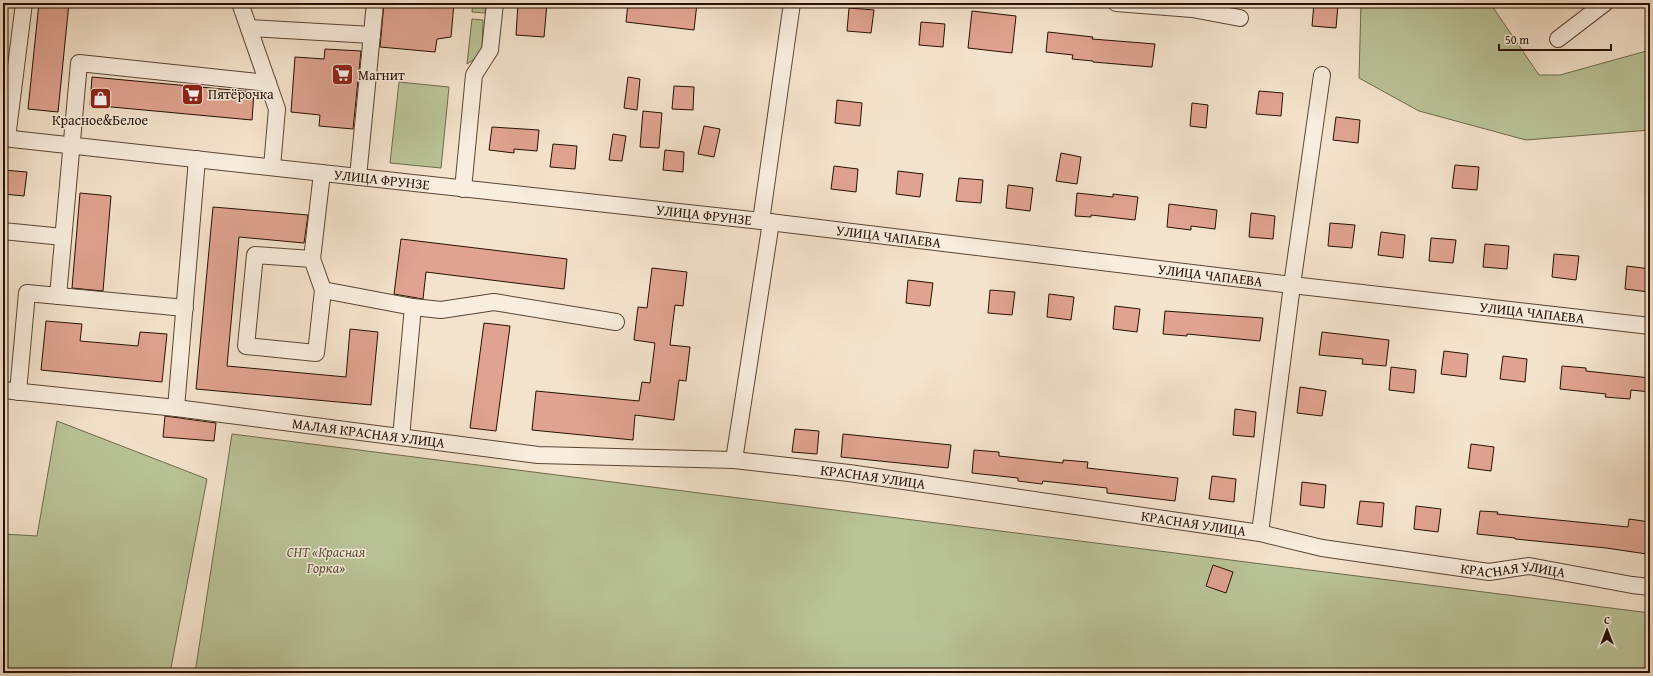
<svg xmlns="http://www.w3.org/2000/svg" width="1653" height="676" viewBox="0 0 1653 676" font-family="'Gentium Book Plus',serif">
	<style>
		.green { fill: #bac499; stroke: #706a4c }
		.building { fill: #e0a391; stroke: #271000 }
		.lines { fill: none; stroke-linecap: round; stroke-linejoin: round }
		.minor-casing { stroke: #5a4533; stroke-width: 18 }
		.minor { stroke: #f8edde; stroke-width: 16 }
		.labels { text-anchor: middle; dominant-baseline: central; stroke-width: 3; stroke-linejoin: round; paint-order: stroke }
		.poi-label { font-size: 14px; fill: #271000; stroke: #f8edde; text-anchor: start }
		.street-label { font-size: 14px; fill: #271000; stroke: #f8edde }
		.park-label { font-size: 14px; font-style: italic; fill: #5a4f36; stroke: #f8edde }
	</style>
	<rect width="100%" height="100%" fill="#f4e3cc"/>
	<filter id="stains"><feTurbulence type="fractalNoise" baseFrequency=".005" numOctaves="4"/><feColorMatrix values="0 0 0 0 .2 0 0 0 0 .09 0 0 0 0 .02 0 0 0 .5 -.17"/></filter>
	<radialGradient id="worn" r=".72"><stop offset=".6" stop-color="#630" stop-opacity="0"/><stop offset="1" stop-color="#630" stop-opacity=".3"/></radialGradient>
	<g class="green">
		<path d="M473,3H486L485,13L472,12Z"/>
		<path d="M1361,3H1490L1539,75H1560L1650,50V130L1526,140L1419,111L1359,78Z"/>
		<path d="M472,19L483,20L482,51L473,60L467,64Z"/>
		<path d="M399,82L449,87L441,168L390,163Z"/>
		<path d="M57,421L207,479L170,673H3V534L37,536Z"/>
		<path d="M232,434L1650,613V673H195Z"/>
	</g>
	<g class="building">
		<path d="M39,3H69L58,112L28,109Z"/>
		<path d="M384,3H454L451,37L437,39L435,52L380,47Z"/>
		<path d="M518,3H547L544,37L516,35Z"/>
		<path d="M628,3H697L694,30L626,22Z"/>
		<path d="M1314,3L1338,5L1336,28L1312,26Z"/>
		<path d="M849,8L874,10L871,33L847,31Z"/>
		<path d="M972,11L1016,16L1012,53L968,48Z"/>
		<path d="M921,22L945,24L943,47L919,45Z"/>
		<path d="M1048,32L1093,37L1092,39L1155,44L1152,67L1093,62V61L1072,59L1073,55L1046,52Z"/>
		<path d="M325,49L361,51L353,129L319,126L320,115L291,112L295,57L324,59Z"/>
		<path d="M92,77L254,92L252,120L90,105Z"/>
		<path d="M628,77L640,79L637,110L624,108Z"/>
		<path d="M674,86L694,87L693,110L672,109Z"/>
		<path d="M1259,91L1283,93L1281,116L1256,114Z"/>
		<path d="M837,100L862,103L860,126L835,123Z"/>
		<path d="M1192,103L1208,105L1206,128L1190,126Z"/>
		<path d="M643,111L662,113L659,148L640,147Z"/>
		<path d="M1336,117L1360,120L1358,143L1333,140Z"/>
		<path d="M704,126L720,129L714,157L698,154Z"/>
		<path d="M492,127L539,130L537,151L514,149V153L489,150Z"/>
		<path d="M613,134L626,136L622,161L609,160Z"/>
		<path d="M553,144L577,146L575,169L550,167Z"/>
		<path d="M665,150L684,152L683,172L663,170Z"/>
		<path d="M1061,153L1081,157L1077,184L1056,181Z"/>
		<path d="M1455,165L1479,167L1477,190L1452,188Z"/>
		<path d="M834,166L858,169L856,192L831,189Z"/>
		<path d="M3,170L27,172L24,196L3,194Z"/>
		<path d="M898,171L923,174L920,197L896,194Z"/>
		<path d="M959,178L983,180L981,203L956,201Z"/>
		<path d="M1008,185L1033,188L1030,211L1006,208Z"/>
		<path d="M80,193L111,196L103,291L72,288Z"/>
		<path d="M1077,193L1113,197V194L1138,197L1135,220L1091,215V217L1075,216Z"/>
		<path d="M1169,204L1217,210L1215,229L1191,226V230L1167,227Z"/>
		<path d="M213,207L308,215L304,243L239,237L227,366L346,377L350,329L378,332L371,405L196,389Z"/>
		<path d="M1251,213L1275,216L1273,239L1249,237Z"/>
		<path d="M1330,223L1355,225L1352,248L1328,246Z"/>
		<path d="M1381,232L1405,235L1403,258L1378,255Z"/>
		<path d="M1431,238L1456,240L1453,263L1429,261Z"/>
		<path d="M401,239L567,259L564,289L426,272L423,299L394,294Z"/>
		<path d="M1485,244L1509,246L1507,269L1483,267Z"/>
		<path d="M1554,254L1579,256L1576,280L1552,277Z"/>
		<path d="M1627,266L1650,269L1649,292L1625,289Z"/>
		<path d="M652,268L687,272L683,306L675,305L670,345L690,347L686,381L679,380L674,420L635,415L633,440L532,430L536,391L639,401L642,382L650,383L655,343L634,340L638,307L647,308Z"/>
		<path d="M908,280L933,283L930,306L906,303Z"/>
		<path d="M990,290L1015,292L1012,315L988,313Z"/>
		<path d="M1049,294L1074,297L1071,320L1047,317Z"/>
		<path d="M1115,306L1140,309L1137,332L1113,329Z"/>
		<path d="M1165,311L1263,318L1260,341L1187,334V336L1163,334Z"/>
		<path d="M46,321L82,324L80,341L138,346L140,332L167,334L162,382L41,370Z"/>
		<path d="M484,323L510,326L496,431L470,428Z"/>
		<path d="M1322,332L1389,340L1386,366L1362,364L1363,359L1319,355Z"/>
		<path d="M1444,351L1468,354L1466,377L1441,374Z"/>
		<path d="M1503,356L1527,359L1525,382L1500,379Z"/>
		<path d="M1562,366L1586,368V371L1650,378V392L1631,390L1630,399L1605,397L1606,394L1560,389Z"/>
		<path d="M1391,367L1416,370L1414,393L1389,390Z"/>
		<path d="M1300,387L1326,391L1322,416L1297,413Z"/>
		<path d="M1235,409L1256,412L1254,437L1233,435Z"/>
		<path d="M165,416L216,423L214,441L163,437Z"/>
		<path d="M795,429L819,431L817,454L792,452Z"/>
		<path d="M843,434L951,445L948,468L841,457Z"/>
		<path d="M1471,444L1494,447L1491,471L1468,468Z"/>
		<path d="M974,450L999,452V456L1063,463V460L1088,462L1087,468L1178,478L1175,501L1107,493V488L1043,481L1042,484L1018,481V478L972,473Z"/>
		<path d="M1212,476L1236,479L1234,502L1209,499Z"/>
		<path d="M1302,482L1326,485L1324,508L1300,505Z"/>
		<path d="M1360,501L1384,503L1382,527L1357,524Z"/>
		<path d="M1416,506L1441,509L1438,532L1414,529Z"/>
		<path d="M1480,511L1498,512L1497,514L1628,527L1629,519L1650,522L1647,554L1606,548L1515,539V538L1477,534Z"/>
		<path d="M1213,565L1233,572L1226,593L1206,586Z"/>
	</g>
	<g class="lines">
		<defs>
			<g id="minor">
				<path d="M240,3L277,109L272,167"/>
				<path d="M1116,3L1192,9L1240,18"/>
				<path d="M249,28L372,35"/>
				<path d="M1558,39L1605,3"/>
				<path id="s1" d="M3,138L761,221L1292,285L1650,326"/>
				<path d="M7,138L24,3"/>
				<path d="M358,177L375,3"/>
				<path d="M463,189L474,75L490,50L495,3"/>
				<path d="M761,221L792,3"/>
				<path d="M3,231L63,237"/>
				<path d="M312,259L322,173"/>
				<path d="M323,290L312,259L255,255L246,346L316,353L323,290L413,307L401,437"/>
				<path d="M58,296L79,63L268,83"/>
				<path d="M413,307L441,310L494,302L616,322"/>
				<path id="s2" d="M3,390L176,408L538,455L734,460L849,473L1260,533L1322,548L1489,572L1529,566L1632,585L1650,587"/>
				<path d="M18,392L27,293L185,308"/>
				<path d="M176,408L197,159"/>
				<path d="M734,460L771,222"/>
				<path d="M1260,533L1292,285L1322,75"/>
			</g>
		</defs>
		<use href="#minor" class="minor-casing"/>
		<use href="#minor" class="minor"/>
	</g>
	<defs>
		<symbol id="supermarket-square" viewBox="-11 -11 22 22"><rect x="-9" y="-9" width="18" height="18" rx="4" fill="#8f2418" stroke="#f8edde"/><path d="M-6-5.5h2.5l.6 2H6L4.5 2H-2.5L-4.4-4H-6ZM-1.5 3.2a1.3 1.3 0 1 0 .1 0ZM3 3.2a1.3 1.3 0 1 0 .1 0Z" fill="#fff"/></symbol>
		<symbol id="shop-square" viewBox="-11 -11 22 22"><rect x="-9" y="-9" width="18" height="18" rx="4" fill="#8f2418" stroke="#f8edde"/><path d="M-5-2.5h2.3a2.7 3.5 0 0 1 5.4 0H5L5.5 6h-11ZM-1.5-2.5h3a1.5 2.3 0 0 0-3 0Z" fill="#fff"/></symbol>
	</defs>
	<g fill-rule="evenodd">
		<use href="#supermarket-square" x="330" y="62" width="25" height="25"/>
		<use href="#supermarket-square" x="180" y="82" width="25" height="25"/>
		<use href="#shop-square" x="88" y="86" width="25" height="25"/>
	</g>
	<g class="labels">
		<g class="poi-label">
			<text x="358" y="75">Магнит</text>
			<text x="208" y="94">Пятёрочка</text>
			<text x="100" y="120" text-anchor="middle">Красное&amp;Белое</text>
		</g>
		<g class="street-label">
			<text stroke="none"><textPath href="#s1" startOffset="381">УЛИЦА ФРУНЗЕ</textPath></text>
			<text stroke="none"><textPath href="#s1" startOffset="705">УЛИЦА ФРУНЗЕ</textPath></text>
			<text stroke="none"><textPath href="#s1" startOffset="891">УЛИЦА ЧАПАЕВА</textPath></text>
			<text stroke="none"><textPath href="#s1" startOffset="1215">УЛИЦА ЧАПАЕВА</textPath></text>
			<text stroke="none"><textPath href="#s1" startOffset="1539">УЛИЦА ЧАПАЕВА</textPath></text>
			<text stroke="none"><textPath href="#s2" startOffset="368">МАЛАЯ КРАСНАЯ УЛИЦА</textPath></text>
			<text stroke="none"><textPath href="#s2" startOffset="875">КРАСНАЯ УЛИЦА</textPath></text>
			<text stroke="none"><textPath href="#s2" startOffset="1199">КРАСНАЯ УЛИЦА</textPath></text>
			<text stroke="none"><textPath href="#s2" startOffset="1523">КРАСНАЯ УЛИЦА</textPath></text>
		</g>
		<g class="park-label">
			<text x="326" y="552">СНТ «Красная<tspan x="326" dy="16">Горка»</tspan></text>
		</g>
	</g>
	<rect width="1653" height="676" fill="none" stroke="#f4e3cc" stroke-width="16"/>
	<rect x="4" y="4" width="1645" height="668" fill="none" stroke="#271000" stroke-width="2"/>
	<rect x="8" y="8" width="1637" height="660" fill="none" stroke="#271000"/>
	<g transform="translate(1607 630)" stroke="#f8edde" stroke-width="3" paint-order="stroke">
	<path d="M0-3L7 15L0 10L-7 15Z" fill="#271000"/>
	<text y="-6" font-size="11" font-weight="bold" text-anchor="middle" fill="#271000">С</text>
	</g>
	<path d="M1499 44v6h112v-6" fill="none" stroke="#271000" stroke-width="2"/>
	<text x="1505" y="44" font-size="12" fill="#271000" stroke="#f8edde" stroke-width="3" paint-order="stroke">50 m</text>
	<rect width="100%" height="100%" filter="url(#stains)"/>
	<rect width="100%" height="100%" fill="url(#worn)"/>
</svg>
